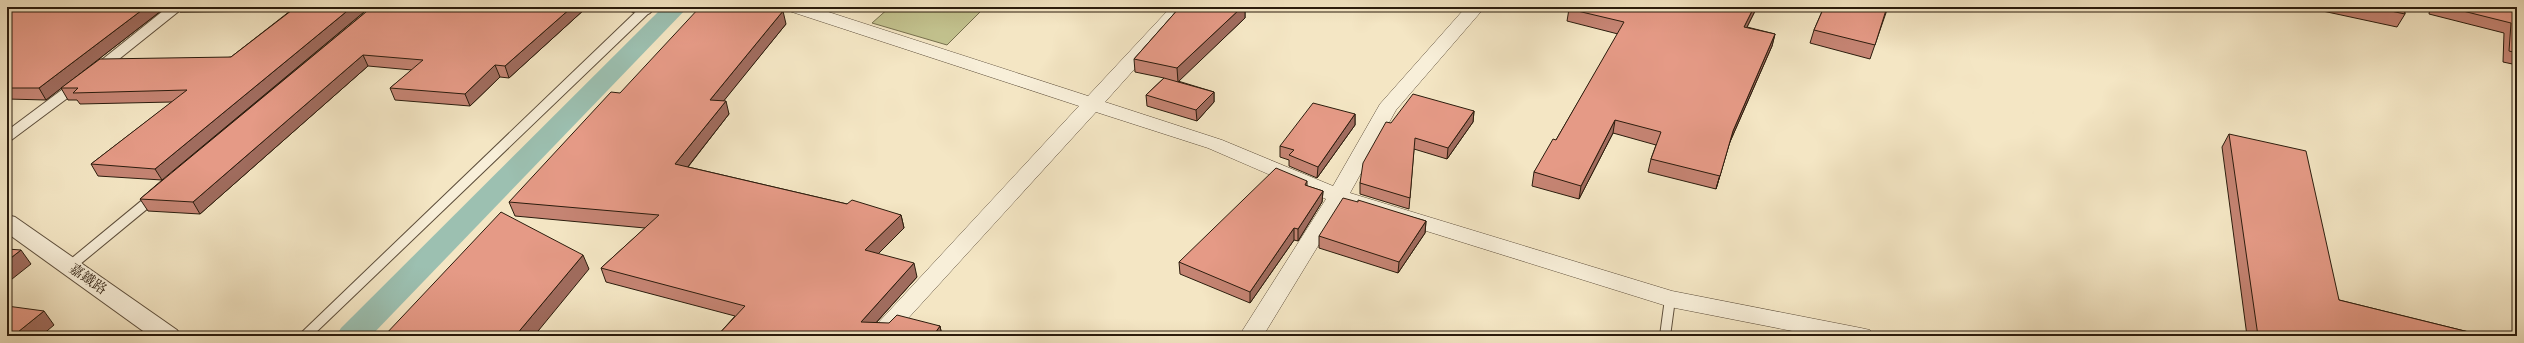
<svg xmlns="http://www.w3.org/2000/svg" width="2524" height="343" viewBox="0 0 2524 343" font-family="'IM FELL French Canon','Noto Serif TC',serif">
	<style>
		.green { fill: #c3c38f; stroke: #77704e }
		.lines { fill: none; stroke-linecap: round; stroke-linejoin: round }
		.canal { fill: #9cc0b1; fill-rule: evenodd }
		.service-casing { stroke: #5d4e3b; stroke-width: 12 }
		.minor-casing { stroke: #5d4e3b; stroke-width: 1 }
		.tertiary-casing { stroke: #5d4e3b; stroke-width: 2 }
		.service { stroke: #f8efd9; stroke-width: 10 }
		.minor { fill: #f8efd9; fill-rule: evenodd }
		.tertiary { fill: #f8efd9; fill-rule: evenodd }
		.wall { fill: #c58473; stroke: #2b1c0d }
		.shaded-wall { fill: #a06c5e; stroke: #2b1c0d }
		.building { fill: #e59a86; stroke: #2b1c0d }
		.labels { text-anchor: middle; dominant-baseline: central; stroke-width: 4; stroke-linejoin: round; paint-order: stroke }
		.street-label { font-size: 14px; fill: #2b1c0d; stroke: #f8efd9 }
	</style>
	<rect width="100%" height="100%" fill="#f4e6c4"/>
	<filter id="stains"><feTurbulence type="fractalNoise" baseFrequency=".005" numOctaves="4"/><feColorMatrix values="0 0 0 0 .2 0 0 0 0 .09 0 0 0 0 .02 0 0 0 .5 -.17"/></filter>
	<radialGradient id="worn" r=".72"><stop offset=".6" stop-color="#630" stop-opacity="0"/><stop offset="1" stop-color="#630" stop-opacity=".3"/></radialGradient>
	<path class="green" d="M890,7H985L947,45L872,23Z"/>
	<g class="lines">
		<path class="canal" d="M663,7H688L371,336H336L341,328Z"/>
		<defs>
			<g id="service">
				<path d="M634,7L647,9"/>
				<path d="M101,67L176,7"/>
				<path d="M7,137L74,87"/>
				<path d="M70,266L155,196"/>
				<path d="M305,336L648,7"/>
				<path d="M1665,336L1670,299"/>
			</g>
			<path id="minor" d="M786,7H813L1088,96L1171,7H1190L1105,102L1222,140L1333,186L1380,104L1466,7H1485L1396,110L1350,193L1672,291L1861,328L1870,330L1873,336H1818L1670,307L1343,205L1263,336H1239L1326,199L1208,148L1096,112L892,336H866L1079,106L789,11Z"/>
			<path id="tertiary" d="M7,215L15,217L177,330L181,336H150L7,233Z"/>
		</defs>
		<use href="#service" class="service-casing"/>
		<use href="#minor" class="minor-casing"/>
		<use href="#tertiary" class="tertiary-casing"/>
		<use href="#service" class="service"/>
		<use href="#minor" class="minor"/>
		<use href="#tertiary" class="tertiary"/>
	</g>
	<g class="wall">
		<path d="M17,7H166L64,86L231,57L290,11L180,12L178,7H370L172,172L372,7H586V8L509,78L500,77L470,106L395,100L390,88L412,70L368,66L200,214L148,211L140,199L162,180L98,176L91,164L172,102L80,104L77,100H68L61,88L46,100L7,99V14Z"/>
		<path d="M1180,7H1245V18L1178,81L1214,92V102L1197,121L1147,106L1146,95L1164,78L1135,72L1134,59Z"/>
		<path d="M1674,7H1757L1747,27L1775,34L1772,46L1729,144L1716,189L1648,172L1651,159L1656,145L1613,133L1579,199L1532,186L1534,172L1556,140L1618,34L1567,21L1569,9L1671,11Z"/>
		<path d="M1824,7H1888L1870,59L1810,43L1814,30Z"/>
		<path d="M2304,7H2404L2405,14L2397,27Z"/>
		<path d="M2430,7H2517V65L2503,62L2504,33L2429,14Z"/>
		<path d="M786,24L723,101L729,114L688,167L847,204L901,215L904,228L878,254L917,277L876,323L940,326L942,336H717L735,316L606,282L601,268L645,228L515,216L509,202Z"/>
		<path d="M1474,111L1473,122L1447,159L1414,149L1409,209L1360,194V183L1391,123Z"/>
		<path d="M1355,114V125L1317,178L1289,166V160L1280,157V146Z"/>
		<path d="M2229,134L2339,300L2485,336H2247L2222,147Z"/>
		<path d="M1307,181V186L1323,191L1322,202L1298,241L1294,240L1250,303L1180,274L1179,262Z"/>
		<path d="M1358,202L1426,221L1425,233L1398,273L1319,248V236Z"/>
	</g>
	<g class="shaded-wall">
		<path d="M146,7H166L46,100L39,88Z"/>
		<path d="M352,7H370L162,180L155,169Z"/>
		<path d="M572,7H586V8L509,78L505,66Z"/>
		<path d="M1242,7H1245V18L1178,82L1177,68Z"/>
		<path d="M1754,7H1757L1741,39L1744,27Z"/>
		<path d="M783,11L786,24L714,113L710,100Z"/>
		<path d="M1775,34L1772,46L1729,144L1716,189L1733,131Z"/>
		<path d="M363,55L368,66L200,214L193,202Z"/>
		<path d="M495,65L500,77L470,106L465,94Z"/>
		<path d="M1214,92V102L1197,121L1196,110Z"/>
		<path d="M726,101L729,114L679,178L675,164Z"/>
		<path d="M1474,111L1473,122L1447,159L1448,148Z"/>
		<path d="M1355,114V125L1317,178L1318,167Z"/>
		<path d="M1615,120L1613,133L1579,199L1581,186Z"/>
		<path d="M1323,191L1322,202L1298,241V229Z"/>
		<path d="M901,215L904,228L868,264L865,250Z"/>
		<path d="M1426,221L1425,233L1398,273L1399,262Z"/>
		<path d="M1294,228V240L1250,303V292Z"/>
		<path d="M21,250L31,264L7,283V261Z"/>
		<path d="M583,255L589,269L534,336H516V335Z"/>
		<path d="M914,263L917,277L864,336L861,322Z"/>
		<path d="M44,311L54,325L41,336H13Z"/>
		<path d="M940,326L942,336H933Z"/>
	</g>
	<g class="building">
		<path d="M17,7H146L39,88H7V14Z"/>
		<path d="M296,7H352L155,169L91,164L187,90L73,93L78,88H61L100,59L231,57Z"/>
		<path d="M372,7H572L505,66L495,65L465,94L390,88L423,60L363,55L193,202L140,199Z"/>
		<path d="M700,7H729L783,11L710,100L726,101L675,164L847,204L852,200L901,215L865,250L914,263L861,322L889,323L897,315L940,326L933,336H717L745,306L601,268L659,215L509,202L611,92L620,93Z"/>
		<path d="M1180,7H1242L1177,68L1134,59Z"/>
		<path d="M1570,7H1653L1671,11L1674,7H1754L1744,27L1775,34L1733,131L1720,176L1651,159L1661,132L1615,120L1581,186L1534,172L1553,139L1556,140L1624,22L1569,9Z"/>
		<path d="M1824,7H1887L1875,45L1814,30Z"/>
		<path d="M2372,7H2404L2405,14Z"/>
		<path d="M2447,7H2517V53L2509,51L2511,23Z"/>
		<path d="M1164,78L1214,92L1196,110L1146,95Z"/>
		<path d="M1413,94L1474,111L1448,148L1415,138L1410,198L1360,183L1363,163L1386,122L1391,123Z"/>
		<path d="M1313,103L1355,114L1318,167L1289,155L1294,150L1280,146Z"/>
		<path d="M2229,134L2306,151L2339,300L2485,336H2258Z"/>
		<path d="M1276,168L1307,181L1305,185L1323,191L1298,229L1294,228L1250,292L1179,262Z"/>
		<path d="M1343,198L1358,202V200L1426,221L1399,262L1319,236Z"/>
		<path d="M501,212L583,255L516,335L522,336H384Z"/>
		<path d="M7,249L21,250L7,261Z"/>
		<path d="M7,306L44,311L13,336H7Z"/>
	</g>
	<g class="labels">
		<g class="street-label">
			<text transform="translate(88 279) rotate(35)">嘉鐵路</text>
		</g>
	</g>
	<rect width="2524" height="343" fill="none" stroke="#f4e6c4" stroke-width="24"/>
	<rect x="8" y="8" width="2508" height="327" fill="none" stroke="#2b1c0d" stroke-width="2"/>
	<rect x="12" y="12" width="2500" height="319" fill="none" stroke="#2b1c0d"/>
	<rect width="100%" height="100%" filter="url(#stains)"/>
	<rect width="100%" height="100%" fill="url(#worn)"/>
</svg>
